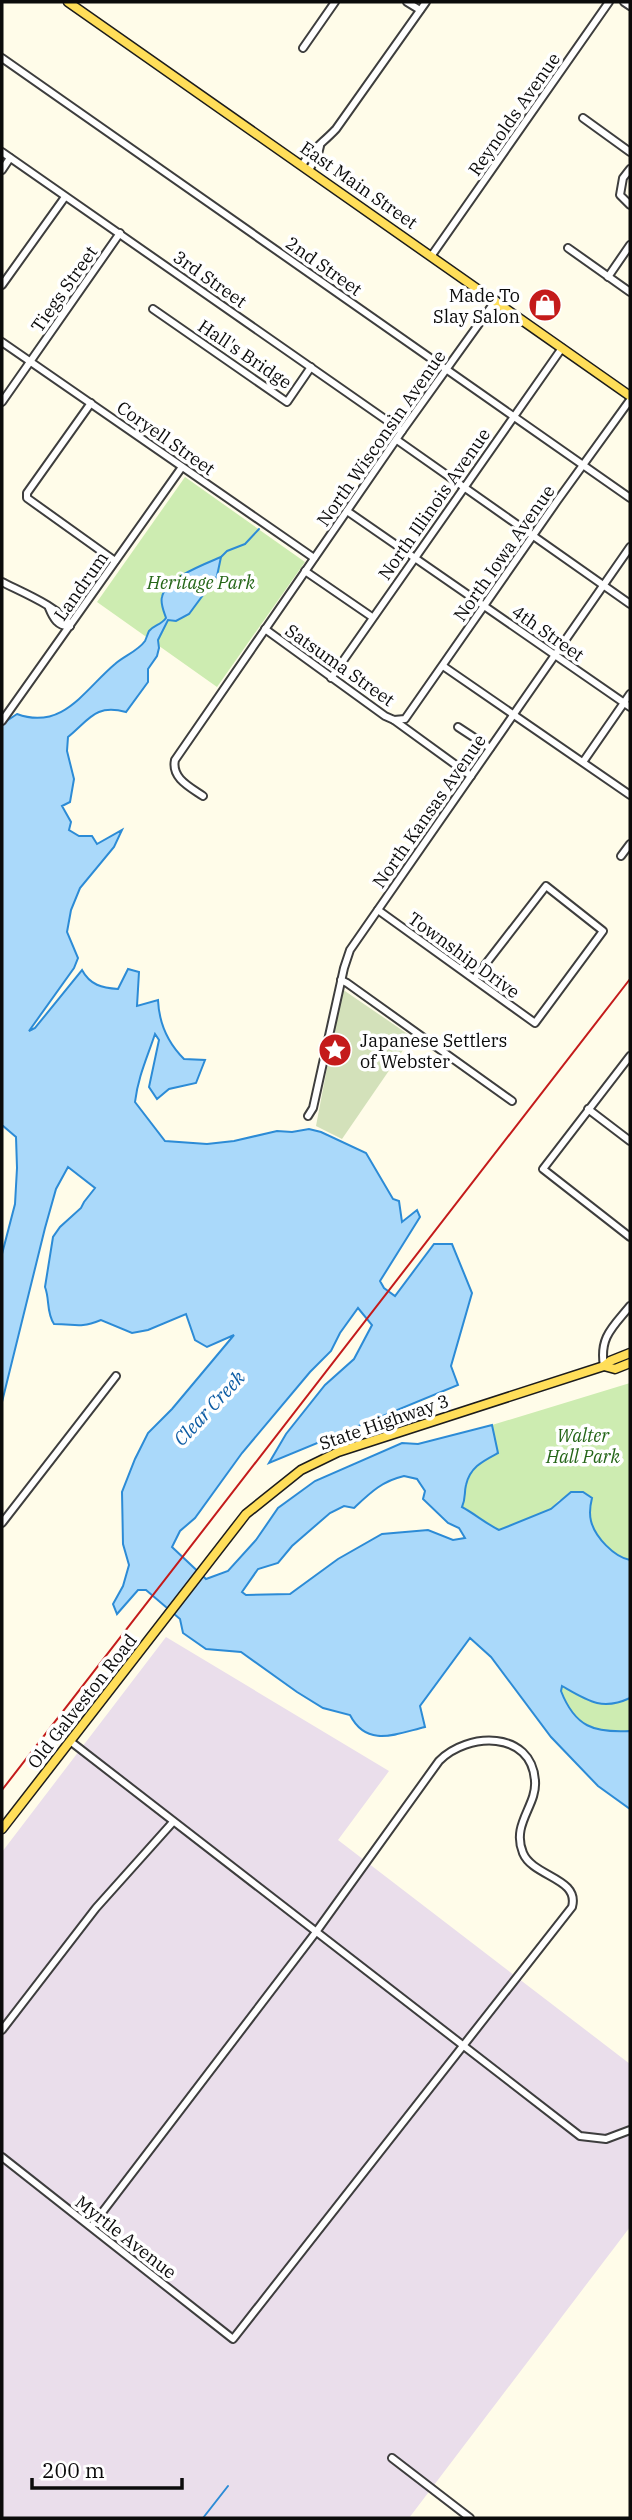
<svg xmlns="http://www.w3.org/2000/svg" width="632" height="2520" viewBox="0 0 632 2520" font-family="'IBM Plex Serif',serif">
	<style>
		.industrial { fill: #eadeeb }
		.green { fill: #cdecb1 }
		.cemetery { fill: #d3e1ba }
		.water { fill: #aad9fa; stroke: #2c8bd6; stroke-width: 2; fill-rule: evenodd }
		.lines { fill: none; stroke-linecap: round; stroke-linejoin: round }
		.stream { stroke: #2c8bd6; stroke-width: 2 }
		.minor-casing { stroke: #3e3e3e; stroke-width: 10 }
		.major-casing { stroke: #1c1c1c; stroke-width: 11 }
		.minor { stroke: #fff; stroke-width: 6 }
		.major { stroke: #ffde59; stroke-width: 8 }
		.rail { stroke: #c41b1b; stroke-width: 2 }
		.labels { text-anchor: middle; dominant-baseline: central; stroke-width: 7; stroke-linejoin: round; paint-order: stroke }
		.street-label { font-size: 18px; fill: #0b0b0b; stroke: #fff }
		.poi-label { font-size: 18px; fill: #0b0b0b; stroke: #fff; text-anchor: end }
		.park-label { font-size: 18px; font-style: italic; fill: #256618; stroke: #fff }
		.water-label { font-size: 19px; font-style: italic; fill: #0d5ca4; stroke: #fff }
	</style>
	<rect width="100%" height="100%" fill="#fffce9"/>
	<path class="industrial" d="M166,1637L389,1771L338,1840L630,2064V2227L409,2518H2V1852Z"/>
	<g class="green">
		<path d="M185,477L305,562L217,687L97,602Z"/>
		<path d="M630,1383V1560C614,1557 595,1537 591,1521C589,1513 590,1506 592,1498L559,1500L551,1509L499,1530C485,1523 475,1514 462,1506C466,1499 465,1498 465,1490C464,1470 482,1461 497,1453L492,1425Z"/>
		<path d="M562,1686C587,1701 602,1711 630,1698V1731C594,1733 575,1727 561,1691Z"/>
	</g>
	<path class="cemetery" d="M342,989L412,1037L342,1139L316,1126Z"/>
	<path class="water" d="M221,557L217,576L189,614L176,621L168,620L158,640L159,648L157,656L148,669V682L126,712C95,704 90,719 68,737L67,751L74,779L70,802L62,806L71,822L69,830L79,836H92L97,844L122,830L114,847L80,888L71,910L67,932L78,958L74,968L29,1031L35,1028L82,970C90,985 102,988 118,989L128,969L139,972L137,1006L158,1000C159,1023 167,1042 184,1059L205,1060L196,1083L169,1089L157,1099L149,1087L159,1040L155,1034C147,1058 138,1077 135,1102L165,1141L207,1144L234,1141L277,1131L292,1132L309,1129L321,1132L366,1153L393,1199L399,1201L402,1222L417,1210L420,1217L380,1281L384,1288L395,1296L434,1244H452L472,1293L451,1366L458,1385L269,1463L286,1434L325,1385L354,1359L372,1325L358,1308L340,1333L331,1351L310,1372L242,1453L195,1518L180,1531L172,1547L206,1579L228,1571L256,1540L278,1508L315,1481L402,1443L418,1444L492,1425L498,1453C483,1461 470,1467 466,1485C464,1493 466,1498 462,1507C475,1514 485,1523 499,1530L551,1509L571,1492H583L592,1498C590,1506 589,1513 591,1521C595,1537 614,1557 630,1560V1698C602,1711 588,1701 562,1686L561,1691C575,1727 594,1733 630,1731V1809L598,1786L551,1737L491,1657L470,1638L420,1706L425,1727C396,1734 367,1748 350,1715L323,1708L297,1692L241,1652L206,1649L183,1633L180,1619L146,1590H138L117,1614L113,1604L123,1586L129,1565L123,1544L122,1492L135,1459L148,1433L172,1409L234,1335L207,1347L195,1340L186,1314L148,1330L132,1333L101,1320C78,1329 77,1324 54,1324C46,1312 50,1300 45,1287L53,1237L60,1227L81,1208L84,1202L95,1188L68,1167L56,1189L45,1228L2,1402V1254L15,1204L17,1168L16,1137L2,1125V724L17,714C63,731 85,689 115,664C124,656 138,651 145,641C146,639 148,633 149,631C154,625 161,625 166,618C164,612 160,603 162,597C166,578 205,564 221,557ZM404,1476L417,1479L425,1491L423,1499L448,1523L459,1528L465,1538L453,1540L428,1530L382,1534L338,1559L290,1594L246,1595L242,1592L258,1569L278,1563L292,1546L330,1513L344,1506L354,1508C370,1493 382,1481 404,1476Z"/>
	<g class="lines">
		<g class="stream">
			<path d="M221,557L227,551L245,544L259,529"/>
			<path d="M203,2518L228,2486"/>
		</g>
		<defs>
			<g id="minor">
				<path d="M407,2L420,10"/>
				<path d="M624,2L630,6"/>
				<path d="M303,48L335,2"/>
				<path d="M2,58L630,498"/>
				<path d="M583,118L630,152"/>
				<path d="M2,152L402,431"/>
				<path d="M302,165C311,150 324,142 336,129L426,2"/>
				<path d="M630,169L623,178L620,195L630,205"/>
				<path d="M2,170L10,158"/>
				<path d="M309,170L318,154L320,146"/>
				<path d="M568,248L630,292"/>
				<path d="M432,255L609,2"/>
				<path d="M608,277L630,245"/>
				<path d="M2,285L65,197"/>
				<path d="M153,309L287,402L311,367"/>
				<path d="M2,342L314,558"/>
				<path d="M2,402L120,233"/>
				<path d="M91,403L27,493V498L115,561"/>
				<path d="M397,440L630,604"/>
				<path d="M347,511L630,707"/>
				<path d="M305,571L372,617"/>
				<path d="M2,582C19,591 62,608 70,626"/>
				<path d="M49,608C53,618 58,627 70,626"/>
				<path d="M265,629L385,716L394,720L405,719L557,501L630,400"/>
				<path d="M443,666L630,795"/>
				<path d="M331,678L562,348"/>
				<path d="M394,720L471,776"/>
				<path d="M2,721L182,467"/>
				<path d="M458,727L490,748"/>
				<path d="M583,762L630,694"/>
				<path d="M203,796C190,787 171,778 175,760L402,431L496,300"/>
				<path d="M621,856L630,844"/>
				<path d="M378,910L535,1023L603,931L546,886L474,979"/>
				<path d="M341,980L347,983L512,1101"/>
				<path d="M630,1056L543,1169L630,1237"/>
				<path d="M588,1109L630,1141"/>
				<path d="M308,1116L313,1108L344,968L350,950L630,547"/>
				<path d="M604,1366C599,1337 613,1327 630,1306"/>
				<path d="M2,1523L116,1376"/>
				<path d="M70,1741L580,2136L606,2139L630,2130"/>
				<path d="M2,2030L96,1908L173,1822"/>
				<path d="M2,2157L233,2339L572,1907C580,1878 533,1877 523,1853C511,1824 537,1806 535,1781C532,1730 467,1732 439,1761L316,1932L91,2227"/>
				<path d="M392,2458L470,2518"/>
			</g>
			<g id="major">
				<path d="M68,2L630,396"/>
				<path d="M604,1366L615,1369L630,1363"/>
				<path d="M2,1829L246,1514L301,1470L338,1452L604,1366L610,1361L630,1353"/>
			</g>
		</defs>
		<use href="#minor" class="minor-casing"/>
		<use href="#major" class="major-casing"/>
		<use href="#minor" class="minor"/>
		<use href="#major" class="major"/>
		<path class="rail" d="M2,1790L630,979"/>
	</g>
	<defs>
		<symbol id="shop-disc" viewBox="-11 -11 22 22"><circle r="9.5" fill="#c41b1b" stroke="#fff"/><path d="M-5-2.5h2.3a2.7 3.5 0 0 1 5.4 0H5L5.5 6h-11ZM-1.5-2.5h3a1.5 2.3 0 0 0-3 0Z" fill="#fff"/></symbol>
		<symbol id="sight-disc" viewBox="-11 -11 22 22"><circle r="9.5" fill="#c41b1b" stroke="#fff"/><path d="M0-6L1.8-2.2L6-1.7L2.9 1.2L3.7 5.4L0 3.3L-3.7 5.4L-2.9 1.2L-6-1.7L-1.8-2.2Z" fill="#fff"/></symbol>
	</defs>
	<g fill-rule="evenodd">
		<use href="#shop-disc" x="526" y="286" width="38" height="38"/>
		<use href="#sight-disc" x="316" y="1031" width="38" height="38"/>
	</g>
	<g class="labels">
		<g class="street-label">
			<text transform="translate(514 114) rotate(-55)">Reynolds Avenue</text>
			<text transform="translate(359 185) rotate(35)">East Main Street</text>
			<text transform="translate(324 266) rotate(35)">2nd Street</text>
			<text transform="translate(210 279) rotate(35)">3rd Street</text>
			<text transform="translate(64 289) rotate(-55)">Tiegs Street</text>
			<text transform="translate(245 354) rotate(34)">Hall's Bridge</text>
			<text transform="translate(166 438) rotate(35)">Coryell Street</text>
			<text transform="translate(381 438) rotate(-55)">North Wisconsin Avenue</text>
			<text transform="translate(434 504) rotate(-55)">North Illinois Avenue</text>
			<text transform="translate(504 553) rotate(-55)">North Iowa Avenue</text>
			<text transform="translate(81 586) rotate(-55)">Landrum</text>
			<text transform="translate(548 633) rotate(35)">4th Street</text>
			<text transform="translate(340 665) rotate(35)">Satsuma Street</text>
			<text transform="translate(429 811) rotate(-55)">North Kansas Avenue</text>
			<text transform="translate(464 955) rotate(36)">Township Drive</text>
			<text transform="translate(384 1422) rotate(-19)">State Highway 3</text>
			<text transform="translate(82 1701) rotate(-52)">Old Galveston Road</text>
			<text transform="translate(126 2237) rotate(38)">Myrtle Avenue</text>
		</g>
		<g class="poi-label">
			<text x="520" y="295">Made To<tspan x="520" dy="21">Slay Salon</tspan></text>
			<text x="360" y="1040" text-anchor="start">Japanese Settlers<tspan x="360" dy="21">of Webster</tspan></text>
		</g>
		<g class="park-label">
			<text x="201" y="582">Heritage Park</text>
			<text x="583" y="1435">Walter<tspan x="583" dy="21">Hall Park</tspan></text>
		</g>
		<g class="water-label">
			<text transform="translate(209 1408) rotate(-47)">Clear Creek</text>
		</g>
	</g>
	<rect width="632" height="2520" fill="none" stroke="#0b0b0b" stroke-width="7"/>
	<path d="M32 2478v10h150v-10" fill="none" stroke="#0b0b0b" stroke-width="3.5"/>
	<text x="42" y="2478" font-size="21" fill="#0b0b0b" stroke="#ffffff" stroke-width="5" paint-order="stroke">200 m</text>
</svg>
